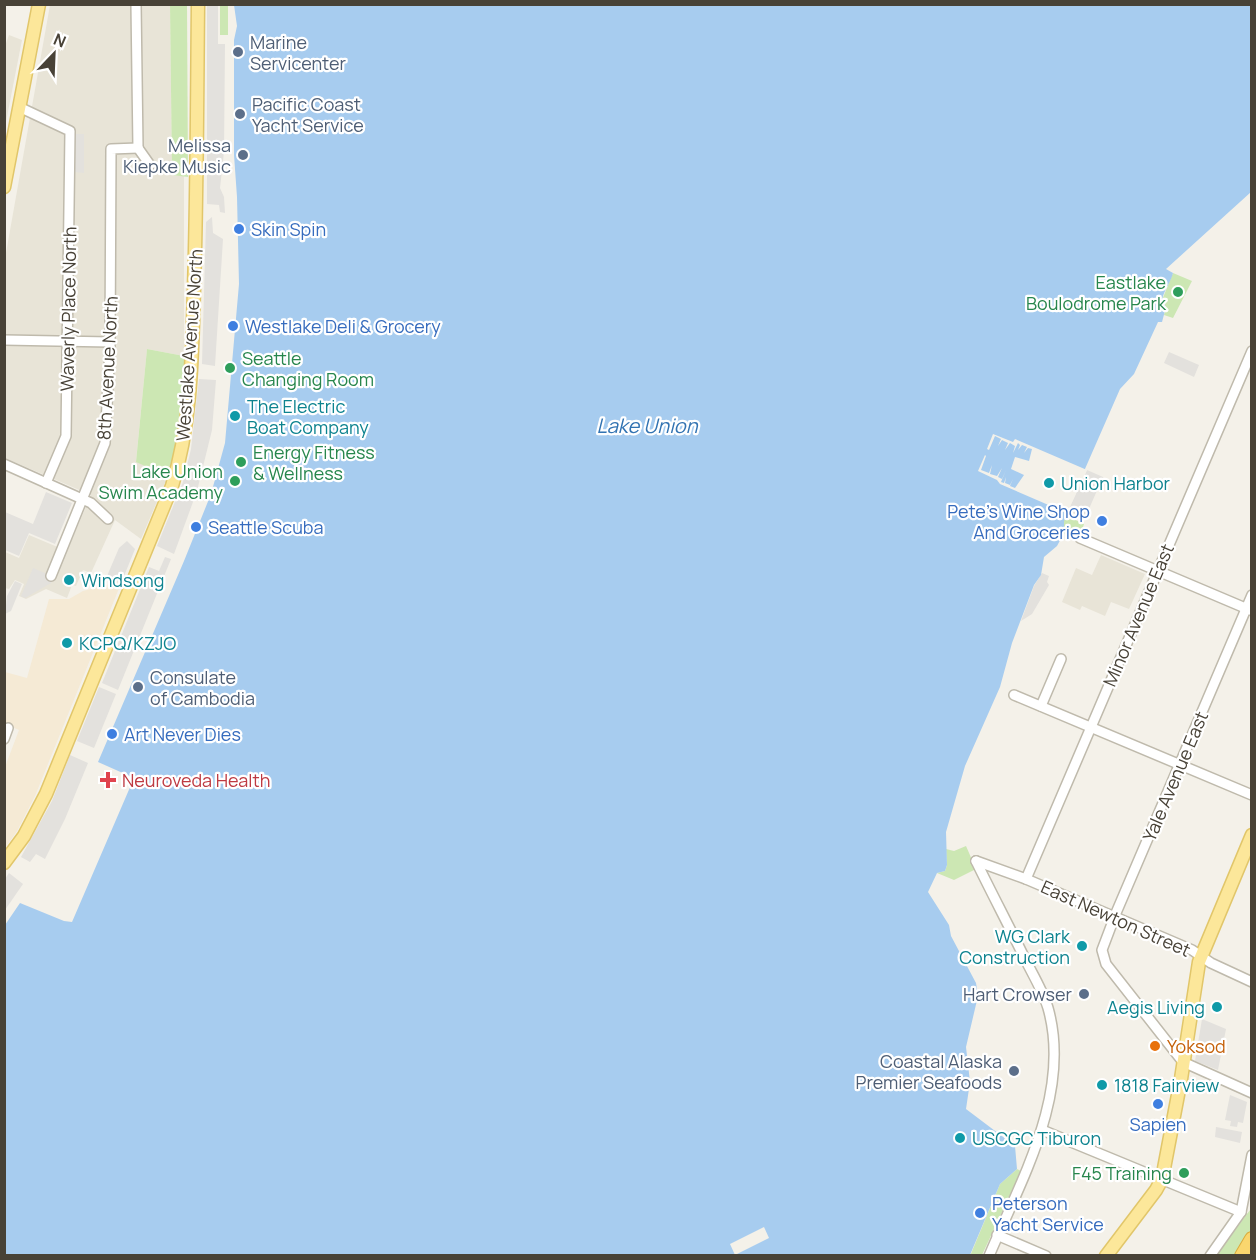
<svg xmlns="http://www.w3.org/2000/svg" width="1256" height="1260" viewBox="0 0 1256 1260" font-family="Manrope,sans-serif">
	<style>
		.residential { fill: #e8e4d7 }
		.commercial { fill: #f5ead5 }
		.green { fill: #cce7b3 }
		.parking { fill: #e3e1dd }
		.water { fill: #a7ccef }
		.pier { fill: #f4f1e9 }
		.lines { fill: none; stroke-linecap: round; stroke-linejoin: round }
		.minor-casing { stroke: #bfbaac; stroke-width: 12 }
		.major-casing { stroke: #e1c66a; stroke-width: 15 }
		.highway-casing { stroke: #daac3d; stroke-width: 16 }
		.minor { stroke: #fff; stroke-width: 9 }
		.major { stroke: #fce79a; stroke-width: 12 }
		.highway { stroke: #fad66e; stroke-width: 14 }
		.service-dot { fill: #5c6f8a; stroke: #fff; stroke-width: 2 }
		.shop-dot { fill: #3f7fe0; stroke: #fff; stroke-width: 2 }
		.leisure-dot { fill: #2e9e5b; stroke: #fff; stroke-width: 2 }
		.culture-dot { fill: #0f9aa8; stroke: #fff; stroke-width: 2 }
		.health-dot { fill: #e0444e; stroke: #fff; stroke-width: 2 }
		.food-dot { fill: #e8710a; stroke: #fff; stroke-width: 2 }
		.labels { text-anchor: middle; dominant-baseline: central; stroke-width: 4.5; stroke-linejoin: round; paint-order: stroke }
		.service-label { font-size: 18px; fill: #4e5e75; stroke: #fff; text-anchor: start }
		.shop-label { font-size: 18px; fill: #366cbe; stroke: #fff; text-anchor: start }
		.leisure-label { font-size: 18px; fill: #27864d; stroke: #fff; text-anchor: end }
		.street-label { font-size: 18px; fill: #484237; stroke: #fff }
		.culture-label { font-size: 18px; fill: #0d838f; stroke: #fff; text-anchor: start }
		.health-label { font-size: 18px; fill: #be3a42; stroke: #fff; text-anchor: start }
		.food-label { font-size: 18px; fill: #c56008; stroke: #fff; text-anchor: start }
		.water-label { font-size: 20px; font-style: italic; fill: #3273b2; stroke: #fff }
	</style>
	<rect width="100%" height="100%" fill="#f4f1e9"/>
	<g class="residential">
		<path d="M50,5H170L172,175L184,176V356L147,349L136,461L168,476L141,539L115,520L91,573L83,570L76,586L72,585L67,598L46,589L26,599L19,596L24,584L15,580L9,589L5,588V552L19,558L29,535L67,551L91,495L5,458L6,253Z"/>
		<path d="M9,35L22,40L5,127V46Z"/>
		<path d="M1101,555L1145,574L1129,609L1111,602L1105,616L1082,606L1080,610L1062,602L1076,568L1092,575Z"/>
	</g>
	<path class="commercial" d="M122,581L35,796L17,831L5,848V767L19,730L5,724V672L27,678L49,599H69L83,591Z"/>
	<g class="green">
		<path d="M170,5H187L188,177L172,175Z"/>
		<rect x="220" y="5" width="8" height="30"/>
		<path d="M1173,273L1192,281L1173,318L1164,315L1166,307L1162,300Z"/>
		<path d="M147,349L184,356C186,388 177,445 168,476L136,462Z"/>
		<path d="M1067,516L1084,524L1078,541L1064,533L1063,521Z"/>
		<path d="M966,846L976,869L954,880L937,873L945,871L947,865L946,849L954,851Z"/>
		<path d="M1017,1169L1021,1171L982,1255L970,1256L1000,1184Z"/>
		<path d="M1251,1209V1255L1216,1256L1246,1215Z"/>
	</g>
	<g class="parking">
		<path d="M207,5H218V44H225L224,152L220,188L224,197L225,213L220,212L219,205L207,204Z"/>
		<path d="M74,134H84V173L74,172Z"/>
		<path d="M212,217L213,233L223,239L215,366L202,364L206,222Z"/>
		<path d="M1169,352L1199,365L1194,377L1164,363Z"/>
		<path d="M199,379L216,380L212,430L197,491L174,554L157,546L183,482L191,449Z"/>
		<path d="M1087,470L1103,477L1085,518L1068,511Z"/>
		<path d="M46,492L72,503L55,544L29,533L19,556L5,550V512L33,524Z"/>
		<path d="M127,541L135,549L122,581L118,582L107,576L119,548Z"/>
		<path d="M165,557L171,559L118,690L102,683L149,567L159,571Z"/>
		<path d="M33,568L54,577L51,583L25,598L21,596Z"/>
		<path d="M1042,573L1049,576L1047,582L1049,585L1032,614L1021,621L1034,586Z"/>
		<path d="M15,581L22,584L11,611L5,614L7,596Z"/>
		<path d="M99,687L116,694L94,748L77,741Z"/>
		<path d="M70,755L88,763L65,819L45,859L36,854L30,862L21,857L52,801Z"/>
		<path d="M9,873L23,884L5,910V879Z"/>
		<path d="M1202,1019L1226,1029L1218,1070L1195,1061Z"/>
		<path d="M1230,1095L1247,1102L1243,1123L1238,1122L1237,1127L1230,1126L1231,1121L1225,1120Z"/>
		<path d="M1216,1127L1242,1132L1240,1143L1215,1137Z"/>
	</g>
	<path class="water" d="M234,5H1251V192L1166,269L1173,273C1171,282 1164,290 1162,300L1166,307L1162,322H1158L1134,374L1120,389L1067,510V516L1064,521V533L1057,546L1044,557L1041,575L1034,585L1012,643L1000,687L965,766L946,832L947,865L945,871L937,873L928,892L949,925L951,936L976,983L978,996L966,1047L970,1082L966,1109L1015,1146L1017,1169L1000,1184L970,1255L5,1256V925L20,903L64,921L72,922L134,778L98,762L184,561L211,494L225,443L239,284L237,197L234,155V40L237,26Z"/>
	<g class="pier">
		<path d="M993,434L1013,442L1015,439L1087,470L1067,513L1000,484L997,480L978,471L985,455L986,456L981,470L989,473L992,465L990,474L997,476L1002,468L998,477L1002,479L1006,470L1001,482L1004,483L1006,477L1005,483L1010,485L1013,479L1010,486L1015,488L1024,475L1011,469L1015,457L1029,461L1032,449L1028,448L1024,453L1027,447L1022,445L1018,450L1020,445L1018,443L1013,453L1015,446L1010,443L1005,450L1008,443L1002,440L998,446L1001,439L995,436L989,450L987,449Z"/>
		<path d="M764,1227L769,1238L735,1255L730,1244Z"/>
	</g>
	<g class="lines">
		<defs>
			<g id="minor">
				<path d="M136,4L138,148"/>
				<path d="M19,107L70,131L66,436L46,483"/>
				<path d="M138,148L150,165"/>
				<path d="M4,340L110,342"/>
				<path d="M4,464L91,503L108,519"/>
				<path d="M1080,538L1250,610"/>
				<path d="M51,576L105,443L110,347L111,149L138,148"/>
				<path d="M1252,595L1116,913L1102,950L1106,964L1183,1062L1252,1093"/>
				<path d="M1014,695L1252,795"/>
				<path d="M1041,706L1061,659"/>
				<path d="M4,739L8,728"/>
				<path d="M976,861C992,894 1009,926 1025,959C1033,975 1043,991 1048,1008C1072,1093 1021,1180 989,1256"/>
				<path d="M976,861L1026,879L1192,950L1211,963L1252,982"/>
				<path d="M1026,879L1252,351"/>
				<path d="M1042,1130L1241,1212"/>
				<path d="M997,1235L1046,1256"/>
				<path d="M1210,1256L1241,1212L1252,1155"/>
			</g>
			<g id="major">
				<path d="M4,187L39,4"/>
				<path d="M4,863L24,836L46,794L172,486C192,422 192,354 194,288C197,193 197,99 198,4"/>
				<path d="M1106,1256L1156,1190L1162,1179L1181,1079L1199,962L1252,835"/>
			</g>
			<path id="highway" d="M1242,1256L1252,1239"/>
		</defs>
		<use href="#minor" class="minor-casing"/>
		<use href="#major" class="major-casing"/>
		<use href="#highway" class="highway-casing"/>
		<use href="#minor" class="minor"/>
		<use href="#major" class="major"/>
		<use href="#highway" class="highway"/>
	</g>
	<g class="service-dot">
		<circle cx="238" cy="52" r="6"/>
		<circle cx="240" cy="114" r="6"/>
		<circle cx="243" cy="155" r="6"/>
		<circle cx="138" cy="687" r="6"/>
		<circle cx="1084" cy="994" r="6"/>
		<circle cx="1014" cy="1071" r="6"/>
	</g>
	<g class="shop-dot">
		<circle cx="239" cy="229" r="6"/>
		<circle cx="233" cy="326" r="6"/>
		<circle cx="1102" cy="521" r="6"/>
		<circle cx="196" cy="527" r="6"/>
		<circle cx="112" cy="734" r="6"/>
		<circle cx="1158" cy="1104" r="6"/>
		<circle cx="980" cy="1213" r="6"/>
	</g>
	<g class="leisure-dot">
		<circle cx="1178" cy="292" r="6"/>
		<circle cx="230" cy="368" r="6"/>
		<circle cx="241" cy="462" r="6"/>
		<circle cx="235" cy="481" r="6"/>
		<circle cx="1184" cy="1173" r="6"/>
	</g>
	<g class="culture-dot">
		<circle cx="235" cy="416" r="6"/>
		<circle cx="1049" cy="483" r="6"/>
		<circle cx="69" cy="580" r="6"/>
		<circle cx="67" cy="643" r="6"/>
		<circle cx="1082" cy="946" r="6"/>
		<circle cx="1217" cy="1007" r="6"/>
		<circle cx="1102" cy="1085" r="6"/>
		<circle cx="960" cy="1138" r="6"/>
	</g>
	<path class="health-dot" d="M105 771h6v6h6v6h-6v6h-6v-6h-6v-6h6z"/>
	<circle class="food-dot" cx="1155" cy="1046" r="6"/>
	<g class="labels">
		<g class="service-label">
			<text x="250" y="42">Marine<tspan x="250" dy="21">Servicenter</tspan></text>
			<text x="252" y="104">Pacific Coast<tspan x="252" dy="21">Yacht Service</tspan></text>
			<text x="231" y="145" text-anchor="end">Melissa<tspan x="231" dy="21">Kiepke Music</tspan></text>
			<text x="150" y="677">Consulate<tspan x="150" dy="21">of Cambodia</tspan></text>
			<text x="1072" y="994" text-anchor="end">Hart Crowser</text>
			<text x="1002" y="1061" text-anchor="end">Coastal Alaska<tspan x="1002" dy="21">Premier Seafoods</tspan></text>
		</g>
		<g class="shop-label">
			<text x="251" y="229">Skin Spin</text>
			<text x="245" y="326">Westlake Deli &amp; Grocery</text>
			<text x="1090" y="511" text-anchor="end">Pete's Wine Shop<tspan x="1090" dy="21">And Groceries</tspan></text>
			<text x="208" y="527">Seattle Scuba</text>
			<text x="124" y="734">Art Never Dies</text>
			<text x="1158" y="1124" text-anchor="middle">Sapien</text>
			<text x="992" y="1203">Peterson<tspan x="992" dy="21">Yacht Service</tspan></text>
		</g>
		<g class="leisure-label">
			<text x="1166" y="282">Eastlake<tspan x="1166" dy="21">Boulodrome Park</tspan></text>
			<text x="242" y="358" text-anchor="start">Seattle<tspan x="242" dy="21">Changing Room</tspan></text>
			<text x="253" y="452" text-anchor="start">Energy Fitness<tspan x="253" dy="21">&amp; Wellness</tspan></text>
			<text x="223" y="471">Lake Union<tspan x="223" dy="21">Swim Academy</tspan></text>
			<text x="1172" y="1173">F45 Training</text>
		</g>
		<g class="street-label">
			<text transform="translate(68 309) rotate(-89)">Waverly Place North</text>
			<text transform="translate(189 345) rotate(-86)">Westlake Avenue North</text>
			<text transform="translate(107 368) rotate(-87)">8th Avenue North</text>
			<text transform="translate(1138 615) rotate(-67)">Minor Avenue East</text>
			<text transform="translate(1175 776) rotate(-67)">Yale Avenue East</text>
			<text transform="translate(1116 918) rotate(24)">East Newton Street</text>
		</g>
		<g class="culture-label">
			<text x="247" y="406">The Electric<tspan x="247" dy="21">Boat Company</tspan></text>
			<text x="1061" y="483">Union Harbor</text>
			<text x="81" y="580">Windsong</text>
			<text x="79" y="643">KCPQ/KZJO</text>
			<text x="1070" y="936" text-anchor="end">WG Clark<tspan x="1070" dy="21">Construction</tspan></text>
			<text x="1205" y="1007" text-anchor="end">Aegis Living</text>
			<text x="1114" y="1085">1818 Fairview</text>
			<text x="972" y="1138">USCGC Tiburon</text>
		</g>
		<g class="health-label">
			<text x="122" y="780">Neuroveda Health</text>
		</g>
		<g class="food-label">
			<text x="1167" y="1046">Yoksod</text>
		</g>
		<g class="water-label">
			<text x="647" y="425">Lake Union</text>
		</g>
	</g>
	<rect width="1256" height="1260" fill="none" stroke="#484237" stroke-width="12"/>
	<g transform="translate(54 54) rotate(23)" stroke="#ffffff" stroke-width="4.5" paint-order="stroke">
	<path d="M0-4.5L10 22L0 15L-10 22Z" fill="#484237"/>
	<text y="-9" font-size="16" font-weight="bold" text-anchor="middle" fill="#484237">N</text>
	</g>
</svg>
